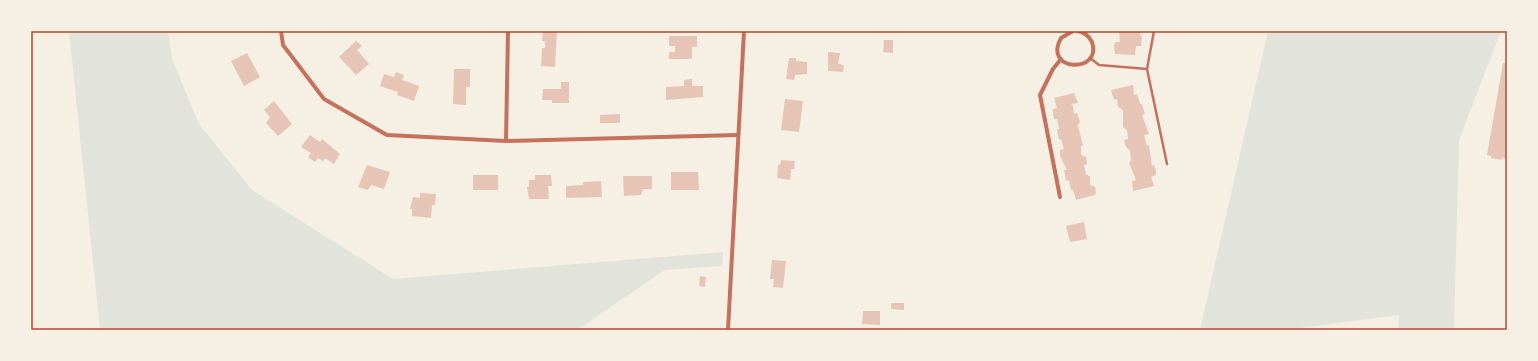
<svg xmlns="http://www.w3.org/2000/svg" width="1538" height="361" viewBox="0 0 1538 361" font-family="'Zilla Slab',serif">
	<style>
		.green { fill: #e2e4dc }
		.building { fill: #e6c5b7 }
		.lines { fill: none; stroke-linecap: round; stroke-linejoin: round }
		.service { stroke: #c5725c; stroke-width: 2.5 }
		.minor { stroke: #c5725c; stroke-width: 4 }
		.neatline { fill: none; stroke: #b5482f; stroke-width: 1.5 }
	</style>
	<rect width="100%" height="100%" fill="#f6efe4"/>
	<g class="green">
		<path d="M69,31H168L172,59L199,124L252,190L393,279L723,252L722,266L665,270L577,330H100Z"/>
		<path d="M1268,31H1501L1459,140L1454,330H1398L1399,315L1285,330H1200Z"/>
	</g>
	<g class="building">
		<path d="M543,31H557L555,67L541,66L542,48H545V41H542Z"/>
		<path d="M1119,31H1141L1140,35L1142,36L1141,46H1136L1135,55L1115,54L1114,45L1116,42H1120Z"/>
		<path d="M669,36H697V47H692V59H669V52H675V46H669Z"/>
		<path d="M884,40H893V53L883,52Z"/>
		<path d="M356,41L362,46L357,50L369,64L356,75L339,57Z"/>
		<path d="M828,52L840,53L838,64L844,65L843,72L828,71Z"/>
		<path d="M247,53L260,77L244,86L231,61Z"/>
		<path d="M789,58H796V61L807,62V74L795,75L794,80L786,79Z"/>
		<path d="M1503,63H1507V159L1502,158V160L1491,158V156L1487,155Z"/>
		<path d="M454,69H470V87H466V105L453,104Z"/>
		<path d="M396,72L404,75L402,80L419,86L414,101L397,95L398,92L380,86L384,74L394,77Z"/>
		<path d="M692,79V86H703V97L666,100V87L684,86V80Z"/>
		<path d="M561,82H569V103H552V100H542L543,89H561Z"/>
		<path d="M1133,85L1134,95L1137,94L1140,104H1142L1145,114L1142,115L1149,134L1144,135L1147,146L1149,145L1152,166L1154,165L1156,170V175L1151,177L1154,186L1133,191L1132,181L1136,180L1129,163L1131,160L1130,151L1126,147L1124,140L1128,139L1127,130L1123,127V110L1118,107L1117,99L1115,100L1113,97L1111,90Z"/>
		<path d="M1074,93L1078,103L1071,104L1073,106L1074,114L1077,113L1080,122L1077,126H1078L1083,145L1081,147V155L1086,157L1087,164L1084,165L1086,174L1090,177V185L1095,187L1096,193L1095,195L1076,200L1073,190H1071L1069,180L1066,181L1064,170H1067L1060,156V150L1064,149L1061,139L1059,140L1057,129H1059L1057,119H1054L1053,114V109L1057,108L1054,98Z"/>
		<path d="M785,99L803,101L799,132L781,130Z"/>
		<path d="M274,101L292,124L278,136L266,123L270,117L264,110Z"/>
		<path d="M620,114V123H600V115Z"/>
		<path d="M310,135L320,142L322,139L340,154L334,164L325,158L323,161L318,158L315,162L308,157L311,153L301,147Z"/>
		<path d="M781,160L795,161L794,169H791L790,180L777,178L778,165H780Z"/>
		<path d="M367,165L390,172L384,189L371,185L368,190L358,187Z"/>
		<path d="M671,172H698L699,190H671Z"/>
		<rect x="473" y="175" width="25" height="15"/>
		<path d="M535,175H551L552,186H548L549,199H529L527,187H529V180H535Z"/>
		<path d="M623,176H652V189H643L641,195L624,196Z"/>
		<path d="M601,181L602,197L566,198V186L583,185V182Z"/>
		<path d="M420,193L436,194L435,205H432L431,218L412,216V209H410L413,197L420,198Z"/>
		<path d="M1084,222L1087,239L1070,242L1066,226Z"/>
		<path d="M772,260L786,261L783,288L773,287L774,279H770Z"/>
		<path d="M700,276L706,277L705,287L699,286Z"/>
		<path d="M891,303H904V310L891,309Z"/>
		<path d="M863,311H880V325L862,324Z"/>
	</g>
	<g class="lines">
		<g class="service">
			<path d="M1090,58L1099,65L1147,69L1154,31"/>
			<path d="M1147,69L1167,164"/>
		</g>
		<g class="minor">
			<path d="M281,31L283,45L324,99L387,135L506,141L737,135"/>
			<path d="M1073,31L1061,38C1042,72 1103,74 1092,42C1089,36 1084,32 1077,31"/>
			<path d="M506,141L508,31"/>
			<path d="M1060,197L1040,95L1053,69L1061,59"/>
			<path d="M728,330L744,31"/>
		</g>
	</g>
	<rect width="1538" height="361" fill="none" stroke="#f6efe4" stroke-width="64"/>
	<rect x="32" y="32" width="1474" height="297" class="neatline"/>
</svg>
